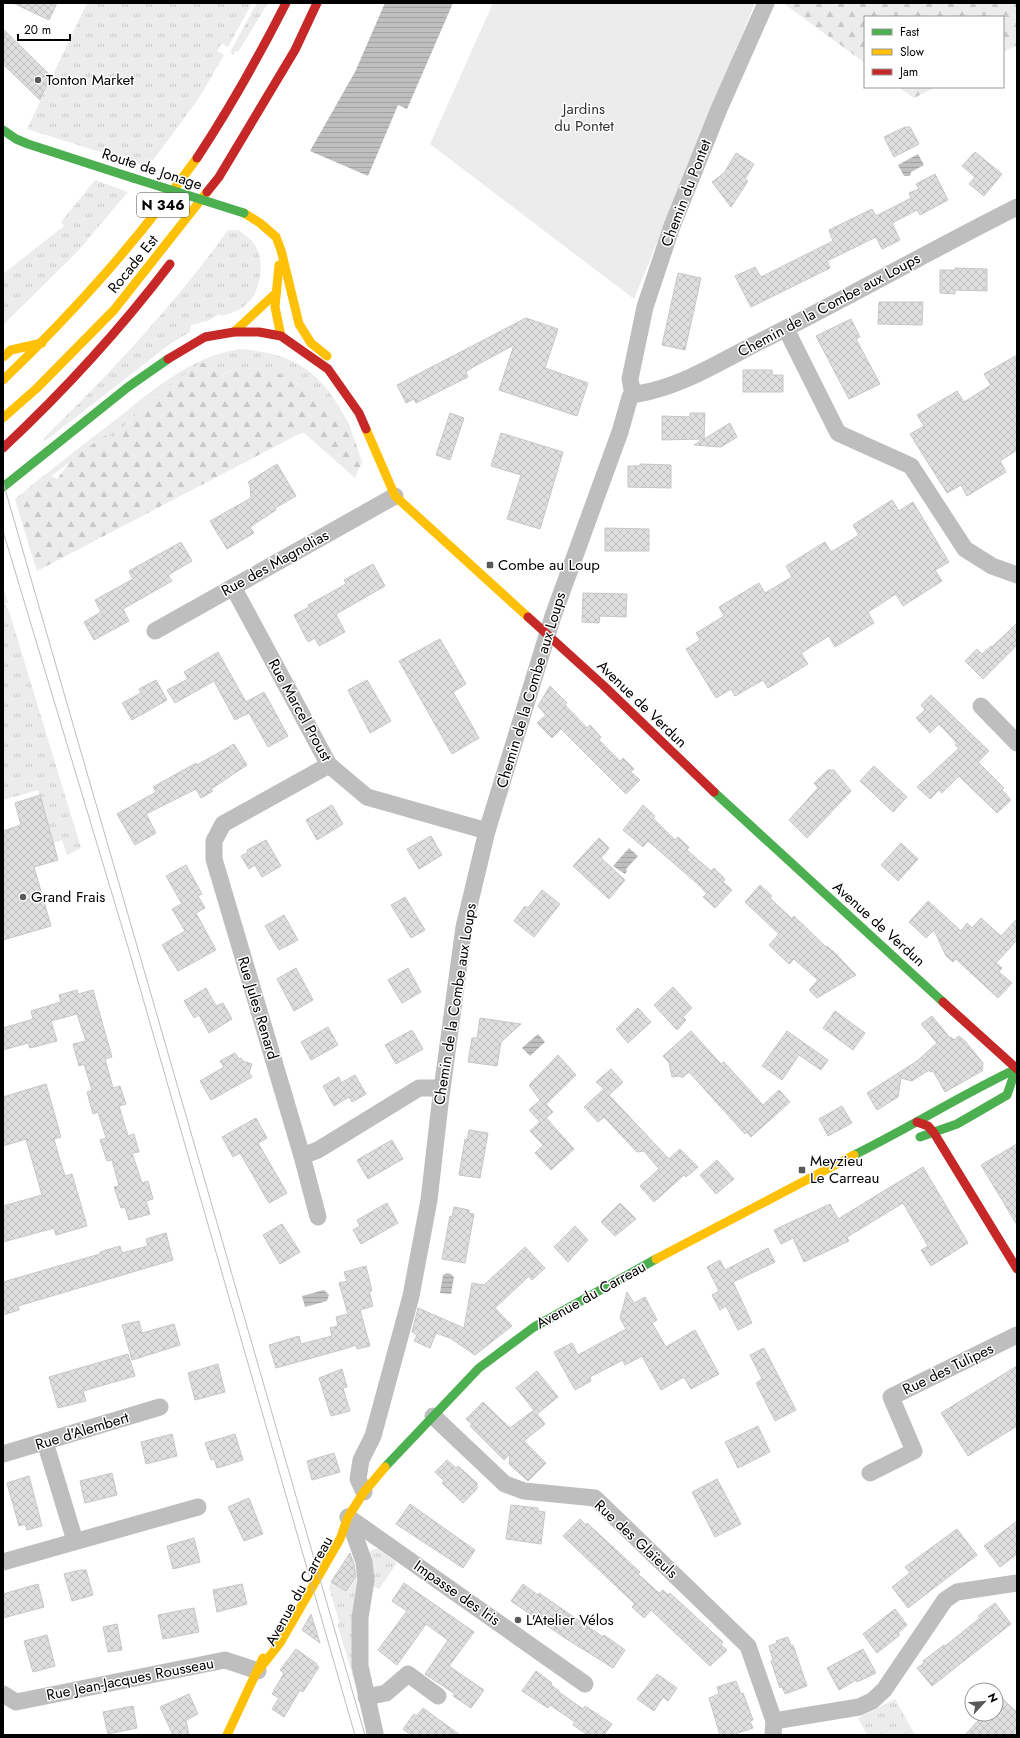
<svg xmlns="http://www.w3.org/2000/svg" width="1020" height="1738" viewBox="0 0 1020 1738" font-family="Jost,sans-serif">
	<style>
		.grass { fill: url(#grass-tufts) }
		.forest { fill: url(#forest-firs) }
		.garden { fill: #ececec }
		.water { fill: url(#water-rules) }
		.building { fill: url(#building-cross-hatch); stroke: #c7c7c7 }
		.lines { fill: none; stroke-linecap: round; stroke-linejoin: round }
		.street { stroke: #bebebe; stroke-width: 17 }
		.fast { stroke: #4caf50; stroke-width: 9 }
		.slow { stroke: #ffc107; stroke-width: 9 }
		.jam { stroke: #c62828; stroke-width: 9 }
		.tram { stroke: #bebebe; stroke-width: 1 }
		.fast-bridge { stroke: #4caf50; stroke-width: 9 }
		.poi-dot { fill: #595959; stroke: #fff; stroke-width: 1.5 }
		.labels { text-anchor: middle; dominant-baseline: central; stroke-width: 3; stroke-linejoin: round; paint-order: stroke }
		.shield { fill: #fff; stroke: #4c4c4c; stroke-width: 1 }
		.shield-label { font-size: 14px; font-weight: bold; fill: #000 }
		.poi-label { font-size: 15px; fill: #000; stroke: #fff; text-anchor: start }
		.park-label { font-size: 15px; fill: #333; stroke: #fff }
		.street-label { font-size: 15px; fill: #000; stroke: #fff }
	</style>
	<defs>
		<pattern id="grass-tufts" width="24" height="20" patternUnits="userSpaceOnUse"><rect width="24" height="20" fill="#ececec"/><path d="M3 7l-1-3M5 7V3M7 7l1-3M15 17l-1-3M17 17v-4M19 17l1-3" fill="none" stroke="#c9c9c9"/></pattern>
		<pattern id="forest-firs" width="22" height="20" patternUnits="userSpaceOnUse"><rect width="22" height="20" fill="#ececec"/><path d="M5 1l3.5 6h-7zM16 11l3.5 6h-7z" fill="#c9c9c9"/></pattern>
		<pattern id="water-rules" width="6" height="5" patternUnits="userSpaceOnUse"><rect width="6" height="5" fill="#bfbfbf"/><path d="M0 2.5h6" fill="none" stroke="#a2a2a2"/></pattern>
		<pattern id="building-cross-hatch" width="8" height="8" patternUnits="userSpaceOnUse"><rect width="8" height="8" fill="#dfdfdf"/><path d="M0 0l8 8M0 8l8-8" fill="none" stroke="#bebebe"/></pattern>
	</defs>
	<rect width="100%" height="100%" fill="#fff"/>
	<g class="grass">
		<path d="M87,3H252L228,47L222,43L217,51L224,55L199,98L148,167L27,129Z"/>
		<path d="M257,3H268L238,52L235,51L234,55L230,52Z"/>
		<path d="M95,180L128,192L77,252L3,325V274L64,226L61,222Z"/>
		<path d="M228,230H239C245,235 252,240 256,247C265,261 260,291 249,302C241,310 232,313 222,316L219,314L210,320L191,325L190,332L170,344L45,441L43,439C110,373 173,307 228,230Z"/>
		<path d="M240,349C298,354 322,373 349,424L325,407L294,380L268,369L238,368L146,405L114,437L104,436L16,503L15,499C46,473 78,449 110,424C150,393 188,357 240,349Z"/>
		<path d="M3,587L8,603H4L9,611L81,848L67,855L62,840L53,843L38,790L3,800Z"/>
		<path d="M373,1549H378L397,1563L379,1589L372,1586L369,1553Z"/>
		<path d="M361,1568L362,1707L338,1626L339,1621L329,1588L331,1582L346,1591Z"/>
		<path d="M895,1699L915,1735H867L858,1718Z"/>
	</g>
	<g class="forest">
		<path d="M783,3H1017V45L1003,52V17H865V63Z"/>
		<path d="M898,87H936L914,98Z"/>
		<path d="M214,362L222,375L238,368L268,369L294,380L325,407L349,424L362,462L355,478L303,432L37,571L16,503L50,475L57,479L73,458L104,436L114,437L146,405L174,382L200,363Z"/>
	</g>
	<path class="garden" d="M493,3H755L634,299L430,144Z"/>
	<g class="water">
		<path d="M385,3H453L407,109L398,105L368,176L310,151L355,72Z"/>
		<path d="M918,154L924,165L911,172L910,176H904L898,165Z"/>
		<path d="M629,848L638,856L626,869L627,871L625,874L613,866Z"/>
		<path d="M538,1034L545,1042L530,1056L522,1048Z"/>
		<path d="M447,1273L451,1274L454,1277L451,1294L440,1293L443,1275Z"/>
		<path d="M324,1290L329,1295L327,1301L305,1307L302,1296Z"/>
	</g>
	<g class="building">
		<path d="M13,3H57L49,20Z"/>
		<path d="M3,29L51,76L40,100L3,64Z"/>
		<path d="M905,127H910L919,144L894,157L884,137Z"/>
		<path d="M975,152L1002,174L984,196L969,184L975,177L962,166Z"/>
		<path d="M736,153L754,164L745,179L748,181L731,207L712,182L724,173Z"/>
		<path d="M935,174L948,200L920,215L917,210L892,223L900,240L882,249L876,237L827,261L830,268L751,307L735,276L755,267L761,277L833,241L829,230L872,209L876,216L911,198L909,193L919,189L916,184Z"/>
		<path d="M955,268L987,269V291L955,290V294L940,293V270H955Z"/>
		<path d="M678,273L701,278L685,350L662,345Z"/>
		<path d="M879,302H923L922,325L878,324Z"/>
		<path d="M526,318L558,329L545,368L588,383L577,416L499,390L514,345L473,367L466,372L468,377L416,403L414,399L406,403L397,385Z"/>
		<path d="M851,319L860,337L856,339L880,384L849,399L816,336Z"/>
		<path d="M1017,355V450L1000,461L1006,472L967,496L961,485L947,493L910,434L924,426L917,415L957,391L964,402L991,385L984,374Z"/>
		<path d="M743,370H772V375H783V392H743Z"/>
		<path d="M450,413L464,418L450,460L436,455Z"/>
		<path d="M690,413H705L704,439L730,423L737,437L721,447L694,445L703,439L662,440V416L690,417Z"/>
		<path d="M501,433L563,452L540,529L507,519L521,475L491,466Z"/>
		<path d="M277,464L296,496L275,508L276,510L250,527L254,533L227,549L210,521L251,498L250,486L248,482Z"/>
		<path d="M640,464L671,465V488L628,487V466H640Z"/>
		<path d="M892,500L899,511L913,502L949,562L935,570L942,581L903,606L896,594L868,612L874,623L835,647L829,636L801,653L808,664L768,688L763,680L735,696L731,689L716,698L686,649L700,640L696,633L724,616L719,607L759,583L765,593L792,577L786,566L825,542L831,552L859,535L853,525Z"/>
		<path d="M605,528L649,529V551H605Z"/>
		<path d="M181,542L192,561L168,575L172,581L123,609L129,621L94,640L84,622L101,612L95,600L133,579L129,571Z"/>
		<path d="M373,564L385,586L336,614L345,632L319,646L315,638L308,642L294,615L309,607L308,605L346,584L344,580Z"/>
		<path d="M583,593L627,594L626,617L600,616L599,623L582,622Z"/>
		<path d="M1017,623V645L983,679L965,661L977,649L982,654L991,646L992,647Z"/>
		<path d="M440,639L466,684L453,692L479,738L452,754L399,661Z"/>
		<path d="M218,652L246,702L264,692L288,736L268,747L249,713L235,720L214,681L175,703L167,690L188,679L184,672Z"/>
		<path d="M156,680L167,700L132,720L122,703L141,693L139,689Z"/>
		<path d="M367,680L391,721L370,733L348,690Z"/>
		<path d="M550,686L567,703L565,705L587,728L590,725L601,737L599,740L620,761L623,758L634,769L631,772L640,780L626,794L561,729L552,738L537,723L546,715L538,706Z"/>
		<path d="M931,695L989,751L978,762L1004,788L1002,790L1011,800L997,813L959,776L942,793L939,790L930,799L917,787L959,748L955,745L957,743L939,724L930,733L916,718L925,710L921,705Z"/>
		<path d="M234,744L247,765L211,789L213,791L201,798L196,789L146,814L156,833L135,845L117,814L156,792L153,787L196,763L197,765Z"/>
		<path d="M874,766L907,797L893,812L860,781Z"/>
		<path d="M828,770H834L851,791L807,838L789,820L818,788L814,783Z"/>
		<path d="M40,795L58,860L34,867L51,926L3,940V831L21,825L15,803Z"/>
		<path d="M332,805L343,824L317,840L306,820Z"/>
		<path d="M643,805L655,816L653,818L675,840L678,837L689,847L687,850L711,871L714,868L725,879L723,882L732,890L715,908L703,897L707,894L699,885L648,841L643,847L623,830Z"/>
		<path d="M431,836L442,855L419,869L407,849Z"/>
		<path d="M599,838L609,848L601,858L625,880L609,899L573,866Z"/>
		<path d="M266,840L281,866L262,877L255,865L249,869L241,856L248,852L247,850Z"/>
		<path d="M901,843L918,859L898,881L881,865Z"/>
		<path d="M186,865L202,894L198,896L205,908L196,913L216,950L178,971L162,945L185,931L172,909L182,904L166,876Z"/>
		<path d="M760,885L772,896L770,898L792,919L794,916L826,947L827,946L835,953L856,975L817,998L809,990L818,980L794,959L789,964L769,945L779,934L745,902Z"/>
		<path d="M542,890L560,904L534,937L514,921L525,906L528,908Z"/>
		<path d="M405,897L425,930L411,938L391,905Z"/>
		<path d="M928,901L961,931L967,923L972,928L981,918L1001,936L1017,919V940L996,963L1002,968L999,972L1012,983L998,998L956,959L953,962L946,956L934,930L926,938L909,922Z"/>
		<path d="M284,915L298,940L279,950L265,926Z"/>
		<path d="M296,968L313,1000L294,1011L277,979Z"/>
		<path d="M408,968L421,992L402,1003L388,980Z"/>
		<path d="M673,987L692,1008L683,1017L686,1020L677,1030L654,1005Z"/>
		<path d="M206,988L216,1006L223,1003L232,1019L209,1033L199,1015L194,1018L184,1001Z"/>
		<path d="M77,990L78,994L93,990L112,1057L105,1059L113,1088L120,1086L126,1104L119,1106L128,1136L134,1134L139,1152L132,1153L142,1183L148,1181L153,1199L146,1201L150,1214L129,1220L125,1207L121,1208L114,1187L119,1186L112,1160L107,1161L100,1140L106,1138L98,1112L93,1114L87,1092L92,1090L84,1064L79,1066L73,1044L86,1041L77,1014L51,1021L57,1041L30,1048L28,1043L3,1050V1028L33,1019L31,1011L61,1002L59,995Z"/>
		<path d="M638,1008L651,1022L628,1043L616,1029Z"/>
		<path d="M835,1011L865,1033L853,1050L823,1028Z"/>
		<path d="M932,1016L950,1038L951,1037L954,1040L959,1036L965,1041L983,1063L982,1071L945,1092L933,1071L930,1072L929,1070L912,1081L901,1078L898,1097L877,1110L867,1093L917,1061L937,1043L921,1024Z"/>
		<path d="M480,1018L521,1024L501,1042L497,1066L468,1062L472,1038H477Z"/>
		<path d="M328,1027L338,1045L311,1060L301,1042Z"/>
		<path d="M412,1030L423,1049L396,1064L385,1045Z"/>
		<path d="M691,1031L721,1064L724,1062L763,1105L779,1090L790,1102L751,1137L747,1132L745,1134L689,1072L682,1078L680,1076L672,1077L669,1063L663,1056Z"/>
		<path d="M787,1031L828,1060L821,1070L799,1055L782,1080L762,1066Z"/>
		<path d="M235,1053L239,1059L241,1058L243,1061L252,1064L249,1073L252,1077L211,1100L200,1081L224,1067L220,1061Z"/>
		<path d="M558,1055L576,1075L546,1104L553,1112L546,1118L574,1149L551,1170L535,1153L543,1145L530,1131L540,1122L529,1110L540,1100L529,1085Z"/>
		<path d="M611,1069L623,1082L609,1095L669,1159L680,1149L698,1167L686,1177L684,1175L654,1202L640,1186L659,1169L644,1151L637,1152L604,1117L598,1122L584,1107L604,1089L596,1082Z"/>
		<path d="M355,1075L366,1094L352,1102L349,1097L334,1106L323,1086L339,1077L341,1083Z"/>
		<path d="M46,1084L61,1137L54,1139L59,1157L65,1176L72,1174L87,1226L56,1235L54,1228L3,1242V1206L42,1195L26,1139L3,1146V1097Z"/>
		<path d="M842,1106L852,1123L828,1136L819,1119Z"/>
		<path d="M256,1118L267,1138L258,1143L287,1193L269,1203L240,1153L233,1157L222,1137Z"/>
		<path d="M469,1130L488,1133L480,1178L459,1175L465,1139L467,1140Z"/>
		<path d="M392,1140L403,1159L368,1179L357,1160Z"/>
		<path d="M1017,1144V1225L981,1165Z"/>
		<path d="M717,1160L734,1179L716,1194L700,1175Z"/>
		<path d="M923,1167L968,1243L931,1266L921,1250L928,1246L903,1203L847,1237L849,1241L804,1262L793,1238L781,1244L774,1230L830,1204L838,1219Z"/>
		<path d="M387,1203L398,1223L361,1244L353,1230L360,1226L357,1220Z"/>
		<path d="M620,1203L636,1219L615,1236L601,1222Z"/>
		<path d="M454,1207L469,1210V1213L474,1214L465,1263L442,1259L450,1216L452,1217Z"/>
		<path d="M282,1224L300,1252L280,1264L263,1235Z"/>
		<path d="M575,1226L588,1240L568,1262L554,1247Z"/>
		<path d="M166,1233L173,1260L18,1306L19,1310L3,1315V1282L100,1254V1252L120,1246L122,1253L148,1246L146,1239Z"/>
		<path d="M525,1247L545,1268L532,1280L529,1276L495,1308L512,1326L475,1355L450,1338L436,1333L430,1348L414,1341L417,1335L412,1332L418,1308L464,1328L472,1283L484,1285Z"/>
		<path d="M768,1248L775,1262L733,1282L752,1323L738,1330L726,1306L720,1310L712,1295L719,1291L707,1267L720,1260L725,1270Z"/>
		<path d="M366,1266L372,1291H369L373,1306L360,1310L370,1346L357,1349L356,1345L351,1347L276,1368L269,1345L299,1336L301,1344L332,1336L330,1328L338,1326L336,1317L348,1314L339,1283L347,1281L344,1272Z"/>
		<path d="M627,1292L634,1303L645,1297L657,1320L652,1323L666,1347L695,1330L719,1374L691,1389L684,1377L661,1390L642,1356L625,1365L623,1360L590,1377L591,1381L575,1390L554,1352L572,1343L578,1355L626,1329L620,1318Z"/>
		<path d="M139,1321L142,1333L174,1324L180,1345L132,1360L122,1325Z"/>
		<path d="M764,1348L796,1410L775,1421L756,1383L762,1379L750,1355Z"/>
		<path d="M128,1354L135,1376L83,1391L86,1401L58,1408L49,1377Z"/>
		<path d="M218,1364L225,1392L195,1400L188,1373Z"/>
		<path d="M1017,1366V1426L968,1456L941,1413Z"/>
		<path d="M342,1369L347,1387L343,1388L350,1411L331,1416L319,1378Z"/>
		<path d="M537,1371L558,1397L537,1414L545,1424L524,1441L546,1463L528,1481L509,1464L510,1454L504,1460L470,1426L472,1424L466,1419L483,1402L510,1428L534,1410L516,1388Z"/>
		<path d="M758,1426L770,1452L738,1468L725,1442Z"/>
		<path d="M172,1434L177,1456L146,1464L141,1442Z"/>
		<path d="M235,1434L243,1460L217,1468L214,1459L211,1460L205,1443Z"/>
		<path d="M334,1453L340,1472L312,1480L307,1461Z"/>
		<path d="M447,1460L456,1468L458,1466L477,1483V1489L463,1503L442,1483L444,1481L435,1472Z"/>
		<path d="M112,1473L117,1495L85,1503L80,1481Z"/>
		<path d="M29,1476L42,1526L27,1530L25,1524L19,1526L7,1483Z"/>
		<path d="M717,1479L741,1524L715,1537L692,1492Z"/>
		<path d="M249,1498L263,1534L244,1541L228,1507Z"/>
		<path d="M410,1504L475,1550L463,1568L396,1524Z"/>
		<path d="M511,1505L538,1508V1511L545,1512L541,1544L506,1539Z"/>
		<path d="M580,1519L586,1525L587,1523L627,1560L640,1572L638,1574L659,1593L663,1590L668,1595L670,1593L723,1642L721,1645L727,1650L710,1666L651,1610L644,1618L632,1607L635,1604L563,1536Z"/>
		<path d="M1017,1521V1554L1000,1567L984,1546Z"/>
		<path d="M957,1529L977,1555L908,1608L892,1587L910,1573L905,1567Z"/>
		<path d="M194,1538L200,1562L173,1569L167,1546Z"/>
		<path d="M350,1553L354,1564L356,1576L346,1591L331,1582Z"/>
		<path d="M80,1570H86L93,1595L72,1601L64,1574Z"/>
		<path d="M404,1583L474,1632L449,1666L484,1690L471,1708L453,1696L455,1694L425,1674L448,1640L426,1624L397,1665L378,1650L407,1611L392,1601Z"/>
		<path d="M38,1584L44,1607L3,1618V1594Z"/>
		<path d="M242,1584L247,1604L217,1612L213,1590Z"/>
		<path d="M523,1584L538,1595L539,1593L603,1637L604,1635L625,1650L613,1668L565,1638L511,1601Z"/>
		<path d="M995,1603L1011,1624L932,1686L917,1668L924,1663L923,1661L944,1645L945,1646L980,1618L978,1616Z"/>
		<path d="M194,1608L199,1632L163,1639L158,1615Z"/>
		<path d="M895,1609L907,1625L898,1633L900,1635L877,1653L863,1634Z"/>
		<path d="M311,1614L320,1643L302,1630Z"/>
		<path d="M117,1624L122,1650L108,1652L103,1627Z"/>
		<path d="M47,1635L55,1666L33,1672L24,1641Z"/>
		<path d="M788,1637L791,1646L793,1645L807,1686L785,1694L782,1687L780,1688L771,1661L773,1660L769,1646L777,1643L776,1641Z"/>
		<path d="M296,1649L317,1664L316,1665L319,1667L303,1692L300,1690L284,1717L272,1709L279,1698L272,1694L284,1673L280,1670Z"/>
		<path d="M863,1649L876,1673L857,1682L856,1680L839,1690L827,1668Z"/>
		<path d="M536,1671L552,1683L551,1685L559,1691V1692L583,1709L585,1706L612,1724L604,1735H588L573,1725L575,1722L550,1705L548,1708L522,1691Z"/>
		<path d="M657,1674L677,1688L668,1701L663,1697L654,1711L637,1699Z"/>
		<path d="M736,1681L741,1694L743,1693L753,1720L750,1721L753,1728L732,1735H720L709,1698L719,1694L717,1687Z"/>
		<path d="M996,1693L1017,1712V1735H965L984,1714H996Z"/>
		<path d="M189,1694L198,1714L186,1720L189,1735H173L160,1707Z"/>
		<path d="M133,1706L137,1728L108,1734L103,1712Z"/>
		<path d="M423,1708L460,1735H411L403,1729L414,1714L417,1716Z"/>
	</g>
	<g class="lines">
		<g class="street">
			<path d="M786,329L838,433L911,466L965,549L992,566L1017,575"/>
			<path d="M632,390L630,379L645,307L672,226L719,109L766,3"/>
			<path d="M637,394C680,387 718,363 757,343C844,300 929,251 1017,207"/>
			<path d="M233,587L329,765L367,797L487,831"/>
			<path d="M155,631L395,496"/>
			<path d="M981,706L1017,743"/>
			<path d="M329,765L223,824L214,841V859L302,1156L318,1150L419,1088H442"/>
			<path d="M302,1156L318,1217"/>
			<path d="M433,1416L505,1484L524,1491L595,1498L748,1646L774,1721L773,1735"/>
			<path d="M45,1442L75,1541"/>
			<path d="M3,1454L160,1407"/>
			<path d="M870,1473L914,1451L891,1397L1017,1335"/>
			<path d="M364,1492L358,1479L361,1460L373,1436L411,1296L429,1200L440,1104L464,927L487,831L553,616L620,432L630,397"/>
			<path d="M348,1517L585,1684"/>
			<path d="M348,1517L364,1562L366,1580L360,1618V1666L375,1733"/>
			<path d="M3,1562L198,1507"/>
			<path d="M3,1694L16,1702L225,1660L258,1671"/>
			<path d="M366,1697L386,1693L408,1674L438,1696"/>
			<path d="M774,1721L859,1707L872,1701L884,1690L945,1600L957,1592L1017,1583"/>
		</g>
		<g class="fast">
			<path d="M3,130L16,139L28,144L133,178"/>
			<path d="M3,487L128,387L168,359"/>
			<path d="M714,792L943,1002"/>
			<path d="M920,1137L957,1124L1007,1095L1016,1069"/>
			<path d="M854,1155C909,1128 961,1095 1016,1069"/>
			<path d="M385,1467L479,1368L534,1327L656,1259"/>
		</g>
		<g class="slow">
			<path d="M244,213L260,223L276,237L281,250L299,324L311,343L327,356"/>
			<path d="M279,265L275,307L281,336"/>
			<path d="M234,332L276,293"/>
			<path d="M3,357L11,350L42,343"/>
			<path d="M3,380C77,309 137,241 197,158"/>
			<path d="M3,418L37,388L114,310L207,192"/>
			<path d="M366,429L395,496L528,617"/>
			<path d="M656,1259L854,1155"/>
			<path d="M258,1671L280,1643L340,1539L348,1517L364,1492L385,1467"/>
			<path d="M227,1735L263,1658"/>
		</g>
		<g class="jam">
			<path d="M197,158C230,108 259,56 286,3"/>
			<path d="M207,192L219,177L295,50L317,3"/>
			<path d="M168,359L205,337L234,332H259L281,336L328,369L359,413L366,429"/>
			<path d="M3,448C65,390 119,331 170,264"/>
			<path d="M528,617L604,686L714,792"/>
			<path d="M943,1002L1017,1069"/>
			<path d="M917,1122L928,1126L934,1133L1017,1269"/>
		</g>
		<g class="tram">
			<path d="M3,482L365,1735"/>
			<path d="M3,531L131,957L355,1735"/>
		</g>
		<path class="fast-bridge" d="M133,178L244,213"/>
	</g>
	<g class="poi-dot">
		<circle cx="38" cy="80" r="4"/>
		<rect x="486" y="561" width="8" height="8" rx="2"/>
		<circle cx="23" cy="897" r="4"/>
		<rect x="798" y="1166" width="8" height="8" rx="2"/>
		<circle cx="518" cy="1620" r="4"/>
	</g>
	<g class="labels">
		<rect class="shield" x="137" y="193" width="52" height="24" rx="3"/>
		<g class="shield-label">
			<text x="163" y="205">N 346</text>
		</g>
		<g class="poi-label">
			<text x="46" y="80">Tonton Market</text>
			<text x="498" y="565">Combe au Loup</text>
			<text x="31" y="897">Grand Frais</text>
			<text x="810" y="1161">Meyzieu<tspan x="810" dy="17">Le Carreau</tspan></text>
			<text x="526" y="1620">L'Atelier Vélos</text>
		</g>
		<g class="park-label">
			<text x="584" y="109">Jardins<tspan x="584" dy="17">du Pontet</tspan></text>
		</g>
		<g class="street-label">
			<text transform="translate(152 169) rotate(18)">Route de Jonage</text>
			<text transform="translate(686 193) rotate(-69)">Chemin du Pontet</text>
			<text transform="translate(133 264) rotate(-51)">Rocade Est</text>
			<text transform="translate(829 305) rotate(-28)">Chemin de la Combe aux Loups</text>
			<text transform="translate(275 563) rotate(-29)">Rue des Magnolias</text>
			<text transform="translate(531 690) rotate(-73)">Chemin de la Combe aux Loups</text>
			<text transform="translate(642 704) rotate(44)">Avenue de Verdun</text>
			<text transform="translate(300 710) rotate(61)">Rue Marcel Proust</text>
			<text transform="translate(879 924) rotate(42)">Avenue de Verdun</text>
			<text transform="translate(455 1004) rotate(-81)">Chemin de la Combe aux Loups</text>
			<text transform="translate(258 1008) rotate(73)">Rue Jules Renard</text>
			<text transform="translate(591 1295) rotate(-29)">Avenue du Carreau</text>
			<text transform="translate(948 1369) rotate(-26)">Rue des Tulipes</text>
			<text transform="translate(82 1431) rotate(-17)">Rue d'Alembert</text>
			<text transform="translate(636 1539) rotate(43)">Rue des Glaïeuls</text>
			<text transform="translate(299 1591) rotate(-61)">Avenue du Carreau</text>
			<text transform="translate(457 1593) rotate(35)">Impasse des Iris</text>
			<text transform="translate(130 1679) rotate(-11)">Rue Jean-Jacques Rousseau</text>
		</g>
	</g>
	<rect width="1020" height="1738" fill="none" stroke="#000000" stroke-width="8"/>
	<rect x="864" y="16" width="140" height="72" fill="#ffffff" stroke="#999999"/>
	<rect x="872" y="29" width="20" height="6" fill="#4caf50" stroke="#999999"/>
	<text x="900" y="36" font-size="12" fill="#000000">Fast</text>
	<rect x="872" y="49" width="20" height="6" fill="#ffc107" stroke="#999999"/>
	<text x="900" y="56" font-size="12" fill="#000000">Slow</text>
	<rect x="872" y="69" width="20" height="6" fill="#c62828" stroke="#999999"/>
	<text x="900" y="76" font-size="12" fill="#000000">Jam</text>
	<g transform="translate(984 1702) rotate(64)"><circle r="19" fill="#ffffff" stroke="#999999"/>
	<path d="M0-3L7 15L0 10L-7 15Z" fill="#595959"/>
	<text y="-6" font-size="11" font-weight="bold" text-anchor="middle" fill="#000000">N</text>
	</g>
	<path d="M18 34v6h52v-6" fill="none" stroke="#000000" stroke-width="2"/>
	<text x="24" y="34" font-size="12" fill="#000000" stroke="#ffffff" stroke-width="3" paint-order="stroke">20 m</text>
</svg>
